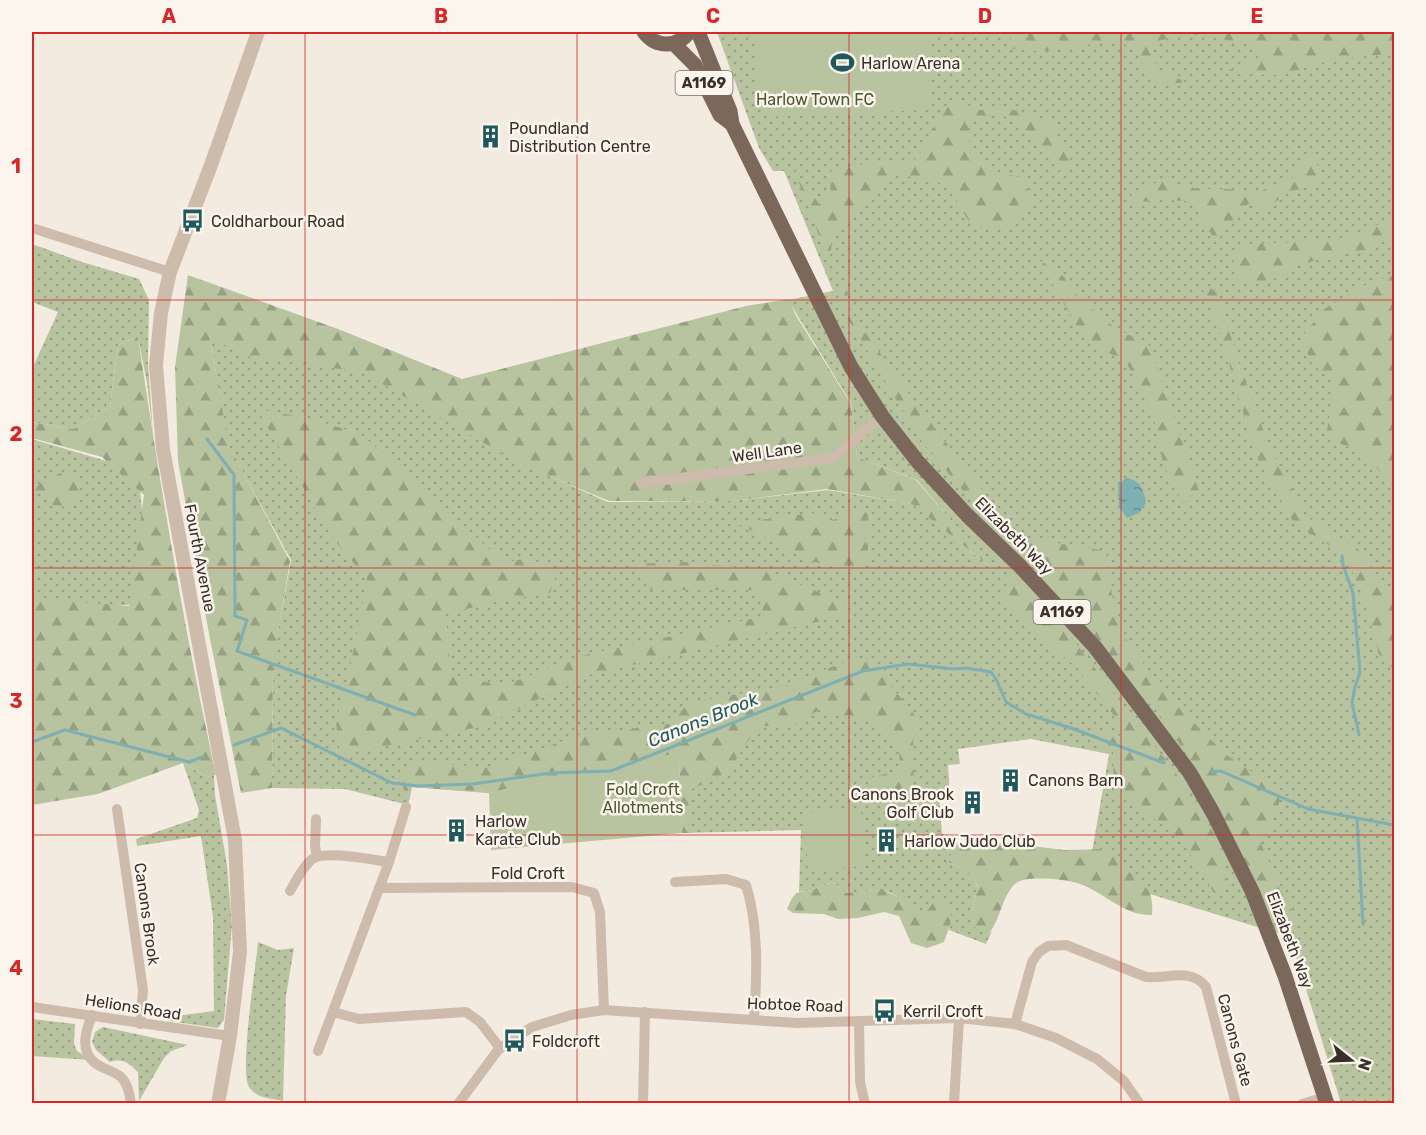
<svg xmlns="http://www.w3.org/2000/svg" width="1426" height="1135" viewBox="0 0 1426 1135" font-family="Rubik,sans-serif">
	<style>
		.grass { fill: url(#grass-dots) }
		.forest { fill: url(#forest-firs) }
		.garden { fill: #b7c49f }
		.water { fill: url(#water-ripples) }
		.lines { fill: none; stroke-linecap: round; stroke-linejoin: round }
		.stream { stroke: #7eafb2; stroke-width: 3 }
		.minor { stroke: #cdbbab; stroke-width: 10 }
		.tertiary { stroke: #cdbbab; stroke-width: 14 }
		.primary { stroke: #7c675b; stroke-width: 15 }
		.grid { fill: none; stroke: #d62828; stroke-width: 1.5; stroke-opacity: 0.55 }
		.labels { text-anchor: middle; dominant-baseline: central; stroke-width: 5; stroke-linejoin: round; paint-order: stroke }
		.shield { fill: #fbf5ed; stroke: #746b64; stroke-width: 1.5 }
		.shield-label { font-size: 15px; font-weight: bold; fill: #3a302a }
		.poi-label { font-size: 16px; fill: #3a302a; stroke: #fbf5ed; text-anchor: start }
		.park-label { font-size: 16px; fill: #49592e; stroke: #fbf5ed }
		.street-label { font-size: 16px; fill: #3a302a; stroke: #fbf5ed }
		.water-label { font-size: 18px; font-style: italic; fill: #1f595d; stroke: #fbf5ed }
		.neatline { fill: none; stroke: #d62828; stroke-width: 2 }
		.grid-label { font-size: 20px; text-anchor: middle; font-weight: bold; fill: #d62828 }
	</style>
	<defs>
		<pattern id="grass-dots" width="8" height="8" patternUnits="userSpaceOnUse" patternTransform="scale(1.5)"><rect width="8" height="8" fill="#b7c49f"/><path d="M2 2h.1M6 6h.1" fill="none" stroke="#96a082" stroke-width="1.8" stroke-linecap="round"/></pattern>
		<pattern id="forest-firs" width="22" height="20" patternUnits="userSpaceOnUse" patternTransform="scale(1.5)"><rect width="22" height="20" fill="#b7c49f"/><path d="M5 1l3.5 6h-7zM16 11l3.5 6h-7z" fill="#96a082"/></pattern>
		<pattern id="water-ripples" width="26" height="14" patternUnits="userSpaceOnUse" patternTransform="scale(1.5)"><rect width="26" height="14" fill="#7eafb2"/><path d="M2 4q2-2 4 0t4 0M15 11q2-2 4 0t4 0" fill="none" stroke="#688f91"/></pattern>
	</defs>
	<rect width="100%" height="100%" fill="#f4ebe0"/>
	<g class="grass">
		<path d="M717,32H1394V1103H1341L1290,937L1088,875L1109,754L1031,739L958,749L960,764L948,765L950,795L939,796L942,833L954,844L949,862L971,874L978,887L972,910L986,935L992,931L986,944L949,930L950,925L929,910L925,914C911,909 900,895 884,890C879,889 854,893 846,893L833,882L811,890L799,892L801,830L682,833L679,753L489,793L412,787L408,805L345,789L272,788L273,660L291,560L227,443L210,336L362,371L524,465L608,502L732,501L828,490L913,504L991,568L917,480L857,457L851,403L788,300L833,291L784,171H773L759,148Z"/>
		<path d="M32,244L82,262L139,279L149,300L148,363L153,434L147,383L138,337L118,345L110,406L74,429L32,422V369L58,312L32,302Z"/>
		<path d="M32,439L120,465L139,480L143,519L145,602C111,610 66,604 32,596Z"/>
		<path d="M183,763L207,777L214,775L215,795L227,865L232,925L224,1020L218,1028L168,1021V1017L214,1011L213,917L201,836L137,846L136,839L197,818L199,810Z"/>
		<path d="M258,942L278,950L294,948L286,996L283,1101C271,1098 257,1099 249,1087C239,1071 256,966 258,942Z"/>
		<path d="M32,1019L75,1024L74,1044L77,1051L90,1060L32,1056Z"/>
		<path d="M103,1027L188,1045L171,1051L164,1058L139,1101L138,1072C128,1063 124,1058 110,1062L96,1050L92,1042L95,1032Z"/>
	</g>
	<g class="forest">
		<path d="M1014,32H1394V53L1332,60L1281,75L1220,74L1259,58L1245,43L1186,33L1152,43L1157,70L1186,82L1161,85L1145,73L1137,47C1102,37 1073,50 1039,51C1028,51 1017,49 1006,48Z"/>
		<path d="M953,99L979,110H1015L1052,124L1073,165L1058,171L1033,134L999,113L969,123L970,153L991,170L1023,178L1034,206L1004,227L973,228L946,184L891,173L833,236L829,262L794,169L819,204L830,196L831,171L856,165L913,161L930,142L938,114Z"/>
		<path d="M1308,151L1317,164L1324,179L1301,189L1289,191L1267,209L1248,204L1216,242L1191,201L1159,200L1134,203L1131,193L1158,182H1171L1197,189H1228L1256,193L1291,179Z"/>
		<path d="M1385,221H1394V236L1368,249L1324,258L1293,267L1264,285L1238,280L1232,257L1247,244L1327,241L1364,232Z"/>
		<path d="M1038,259L1064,277L1079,298L1114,327L1150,346L1198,489L1183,504L1163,463L1153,414L1126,362L1085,340Z"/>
		<path d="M188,275L338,329L462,379L746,306L789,299L795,314L851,404L857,457L916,480L994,570L912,504L827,489L732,501H609L522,465L362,372L245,356L210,337L228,444L290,561L273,664L272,788L241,793L209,634L178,461L175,367Z"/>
		<path d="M1394,276V488L1364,453L1326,438L1335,378L1313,366L1301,338L1324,309L1372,281Z"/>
		<path d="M846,280L850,311L918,406L992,503L1022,536L1010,547L919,438L837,300Z"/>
		<path d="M1201,285L1217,291L1239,363L1269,446L1305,516L1358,549L1394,598V669L1380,658L1362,593L1344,554L1295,525L1255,454L1219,328Z"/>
		<path d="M138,337C160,484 184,630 216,775L207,777L183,763L98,794L32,805V595L56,600L129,606L144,495L102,457L32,438V422L74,429L110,406L118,345Z"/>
		<path d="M257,409L308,418L361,434L505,563L528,558L558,570L550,593L499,601L446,614L451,674L502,686L584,655L765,616L756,590H652L628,564L692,562L770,572L850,605L847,615L585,676L484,726L340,755L336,722L349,674L367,579L332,537Z"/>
		<path d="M62,472L81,481L77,497L69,507L53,505L33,488Z"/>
		<path d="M860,507L868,514V558L857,574L805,559L737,523L812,513L829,522Z"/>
		<path d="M1039,540L1106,551L1112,595L1125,638L1167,696L1225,754L1283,792L1270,829L1261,844L1299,926L1275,928L1232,835L1203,778L1156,710L1014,551Z"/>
		<path d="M1012,573L1070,636L1178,776L1220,843L1226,889L1214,893L1181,839L1148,814L1114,793L1113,752L1089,743L1093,732L1122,736L1116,718L1077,668L1001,601Z"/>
		<path d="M849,660L872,663L922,724L913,741L914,798L874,803L867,778L900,771L899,747L866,721L819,710L793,725L758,726L727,773L690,790L692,833H682L679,753L555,777L489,793L412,787L408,805L400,773L419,761L490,768L581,734L620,733L646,725L669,724L689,703L788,685Z"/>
		<path d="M966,841L1009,843L1064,850L1108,849C1114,856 1121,864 1128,871C1145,886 1154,888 1152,915C1124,916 1105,893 1080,884C1069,879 1025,875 1016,883C1001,896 1000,924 987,935L973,926L972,911L978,886L970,874L949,862L954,844Z"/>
		<path d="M833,882L846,893L882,889L908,902L925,914L933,903L942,901L952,909L950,925L944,942L927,948L911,943L899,916L884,912L858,918L838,919L824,914L793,913L787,909L791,900L796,893L811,890Z"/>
	</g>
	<g class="garden">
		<path d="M754,32H928L932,94L922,110L768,117L758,108Z"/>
		<path d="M679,753L682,833L491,850L489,793L555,777Z"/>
		<path d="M861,809L865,866L808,870L804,813Z"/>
	</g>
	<path class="water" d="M1127,478C1141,481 1143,489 1146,502L1140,512L1127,518L1119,507L1118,485Z"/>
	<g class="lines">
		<g class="stream">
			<path d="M207,439L234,475L235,616L247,620L237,651L415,715"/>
			<path d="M1342,556L1343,565L1353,593L1360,672L1355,687L1352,703L1359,734"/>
			<path d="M32,742L65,730L189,762L202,757"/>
			<path d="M234,745L281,728L392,783L417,786L473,784L551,773L611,771L863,671L908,664L954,669L966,668L991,672L996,679L1006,702L1026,714L1071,728L1164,763"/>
			<path d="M1211,772L1221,771L1308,809L1394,825"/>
			<path d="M1357,819L1363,924"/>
		</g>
		<g class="minor">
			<path d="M32,228L170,272"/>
			<path d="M641,483L833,458L882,416"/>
			<path d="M117,809L143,990L140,1024"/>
			<path d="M316,819L315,846L317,856"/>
			<path d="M675,882L726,879L746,885C759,927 757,975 754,1019"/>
			<path d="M379,888L572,887L594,893L600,912L604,1010"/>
			<path d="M290,891C296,881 302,868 311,860C323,849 373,860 389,862"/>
			<path d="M32,1007L230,1036"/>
			<path d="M333,1012L359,1019L466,1012L480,1022L500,1048"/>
			<path d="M92,1015C86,1031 79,1050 95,1063C103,1069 114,1071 121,1077C128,1084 130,1095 131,1104"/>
			<path d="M859,1022L860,1082L865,1104"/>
			<path d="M1015,1024L1032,962L1039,952L1048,946L1066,945L1146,977C1168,979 1191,967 1206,987L1236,1104"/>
			<path d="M318,1051L389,862L406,807"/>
			<path d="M458,1104L498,1050L513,1039L532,1027L571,1015L604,1010L797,1023L959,1018L1015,1024L1056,1038L1097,1059L1124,1081L1140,1104"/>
			<path d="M643,1104L645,1012"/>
			<path d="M954,1104L959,1018"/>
			<path d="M1302,1104L1325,1097"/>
		</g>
		<path class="tertiary" d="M218,1104L230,1036L240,952L235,840L163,449L156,365L161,313L170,272L211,165L258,32"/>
		<g class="primary">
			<path d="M644,32C656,48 677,48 689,32"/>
			<path d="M698,32L730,111L732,124L851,367L882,416L918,462L967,515L1020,566L1095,647L1190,773L1213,813L1252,891L1285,976L1327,1104"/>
			<path d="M674,44L695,65L720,115L732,124"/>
		</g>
	</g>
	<path class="grid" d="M305,32V1104M577,32V1104M849,32V1104M1121,32V1104M32,300H1394M32,568H1394M32,835H1394"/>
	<defs>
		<symbol id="stadium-bare" viewBox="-9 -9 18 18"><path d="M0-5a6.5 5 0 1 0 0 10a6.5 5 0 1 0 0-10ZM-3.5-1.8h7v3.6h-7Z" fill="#1f595d" stroke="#fbf5ed" stroke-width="2.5" paint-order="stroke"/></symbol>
		<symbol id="building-bare" viewBox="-9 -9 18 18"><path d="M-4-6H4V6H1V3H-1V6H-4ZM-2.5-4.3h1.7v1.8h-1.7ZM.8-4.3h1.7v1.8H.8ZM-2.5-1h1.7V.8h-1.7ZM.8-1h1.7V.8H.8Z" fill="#1f595d" stroke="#fbf5ed" stroke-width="2.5" paint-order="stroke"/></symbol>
		<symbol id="bus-bare" viewBox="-9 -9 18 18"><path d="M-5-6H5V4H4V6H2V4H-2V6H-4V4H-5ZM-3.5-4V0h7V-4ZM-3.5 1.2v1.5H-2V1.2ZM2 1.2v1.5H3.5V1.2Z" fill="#1f595d" stroke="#fbf5ed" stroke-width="2.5" paint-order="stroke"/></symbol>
	</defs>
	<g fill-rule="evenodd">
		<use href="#stadium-bare" x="826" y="46" width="33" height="33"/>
		<use href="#building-bare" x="474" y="120" width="33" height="33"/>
		<use href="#bus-bare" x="176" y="204" width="33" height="33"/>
		<use href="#building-bare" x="994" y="764" width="33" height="33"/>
		<use href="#building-bare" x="956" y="786" width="33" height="33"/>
		<use href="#building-bare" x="440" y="814" width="33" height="33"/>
		<use href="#building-bare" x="870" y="824" width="33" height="33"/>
		<use href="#bus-bare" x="868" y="994" width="33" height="33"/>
		<use href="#bus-bare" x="498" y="1024" width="33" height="33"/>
	</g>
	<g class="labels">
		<g class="shield">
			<rect x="675.5" y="71" width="57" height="24" rx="4.5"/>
			<rect x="1033.5" y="600" width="57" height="24" rx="4.5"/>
		</g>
		<g class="shield-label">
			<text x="704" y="83">A1169</text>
			<text x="1062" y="612">A1169</text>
		</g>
		<g class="poi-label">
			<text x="861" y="63">Harlow Arena</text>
			<text x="509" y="128">Poundland<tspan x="509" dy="18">Distribution Centre</tspan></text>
			<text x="211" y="221">Coldharbour Road</text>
			<text x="1028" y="780">Canons Barn</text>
			<text x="954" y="794" text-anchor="end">Canons Brook<tspan x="954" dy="18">Golf Club</tspan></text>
			<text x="475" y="821">Harlow<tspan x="475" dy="18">Karate Club</tspan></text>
			<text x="904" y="841">Harlow Judo Club</text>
			<text x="903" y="1011">Kerril Croft</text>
			<text x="532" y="1041">Foldcroft</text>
		</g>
		<g class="park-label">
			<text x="815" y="99">Harlow Town FC</text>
			<text x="643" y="789">Fold Croft<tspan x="643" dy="18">Allotments</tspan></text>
		</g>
		<g class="street-label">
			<text transform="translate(767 452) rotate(-8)">Well Lane</text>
			<text transform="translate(1014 536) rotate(45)">Elizabeth Way</text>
			<text transform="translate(200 558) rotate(79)">Fourth Avenue</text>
			<text x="528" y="873">Fold Croft</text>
			<text transform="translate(147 914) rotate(82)">Canons Brook</text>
			<text transform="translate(1290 940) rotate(69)">Elizabeth Way</text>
			<text transform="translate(795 1005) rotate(2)">Hobtoe Road</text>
			<text transform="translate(133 1007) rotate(9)">Helions Road</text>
			<text transform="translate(1235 1040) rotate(75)">Canons Gate</text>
		</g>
		<g class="water-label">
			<text transform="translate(703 720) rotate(-22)">Canons Brook</text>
		</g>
	</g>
	<rect width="1426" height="1135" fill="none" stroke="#fbf5ed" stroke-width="66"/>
	<g transform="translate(1351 1060) rotate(108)" stroke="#fbf5ed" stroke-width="4.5" paint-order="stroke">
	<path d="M0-4.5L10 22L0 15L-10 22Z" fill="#3a302a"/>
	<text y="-9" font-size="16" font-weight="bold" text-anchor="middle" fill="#3a302a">N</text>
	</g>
	<rect x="33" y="33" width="1360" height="1069" class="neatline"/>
	<g class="grid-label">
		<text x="169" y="23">A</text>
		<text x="441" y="23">B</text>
		<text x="713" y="23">C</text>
		<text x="985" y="23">D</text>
		<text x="1257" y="23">E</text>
		<text x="16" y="173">1</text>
		<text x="16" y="441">2</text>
		<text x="16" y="708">3</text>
		<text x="16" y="975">4</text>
	</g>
</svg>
